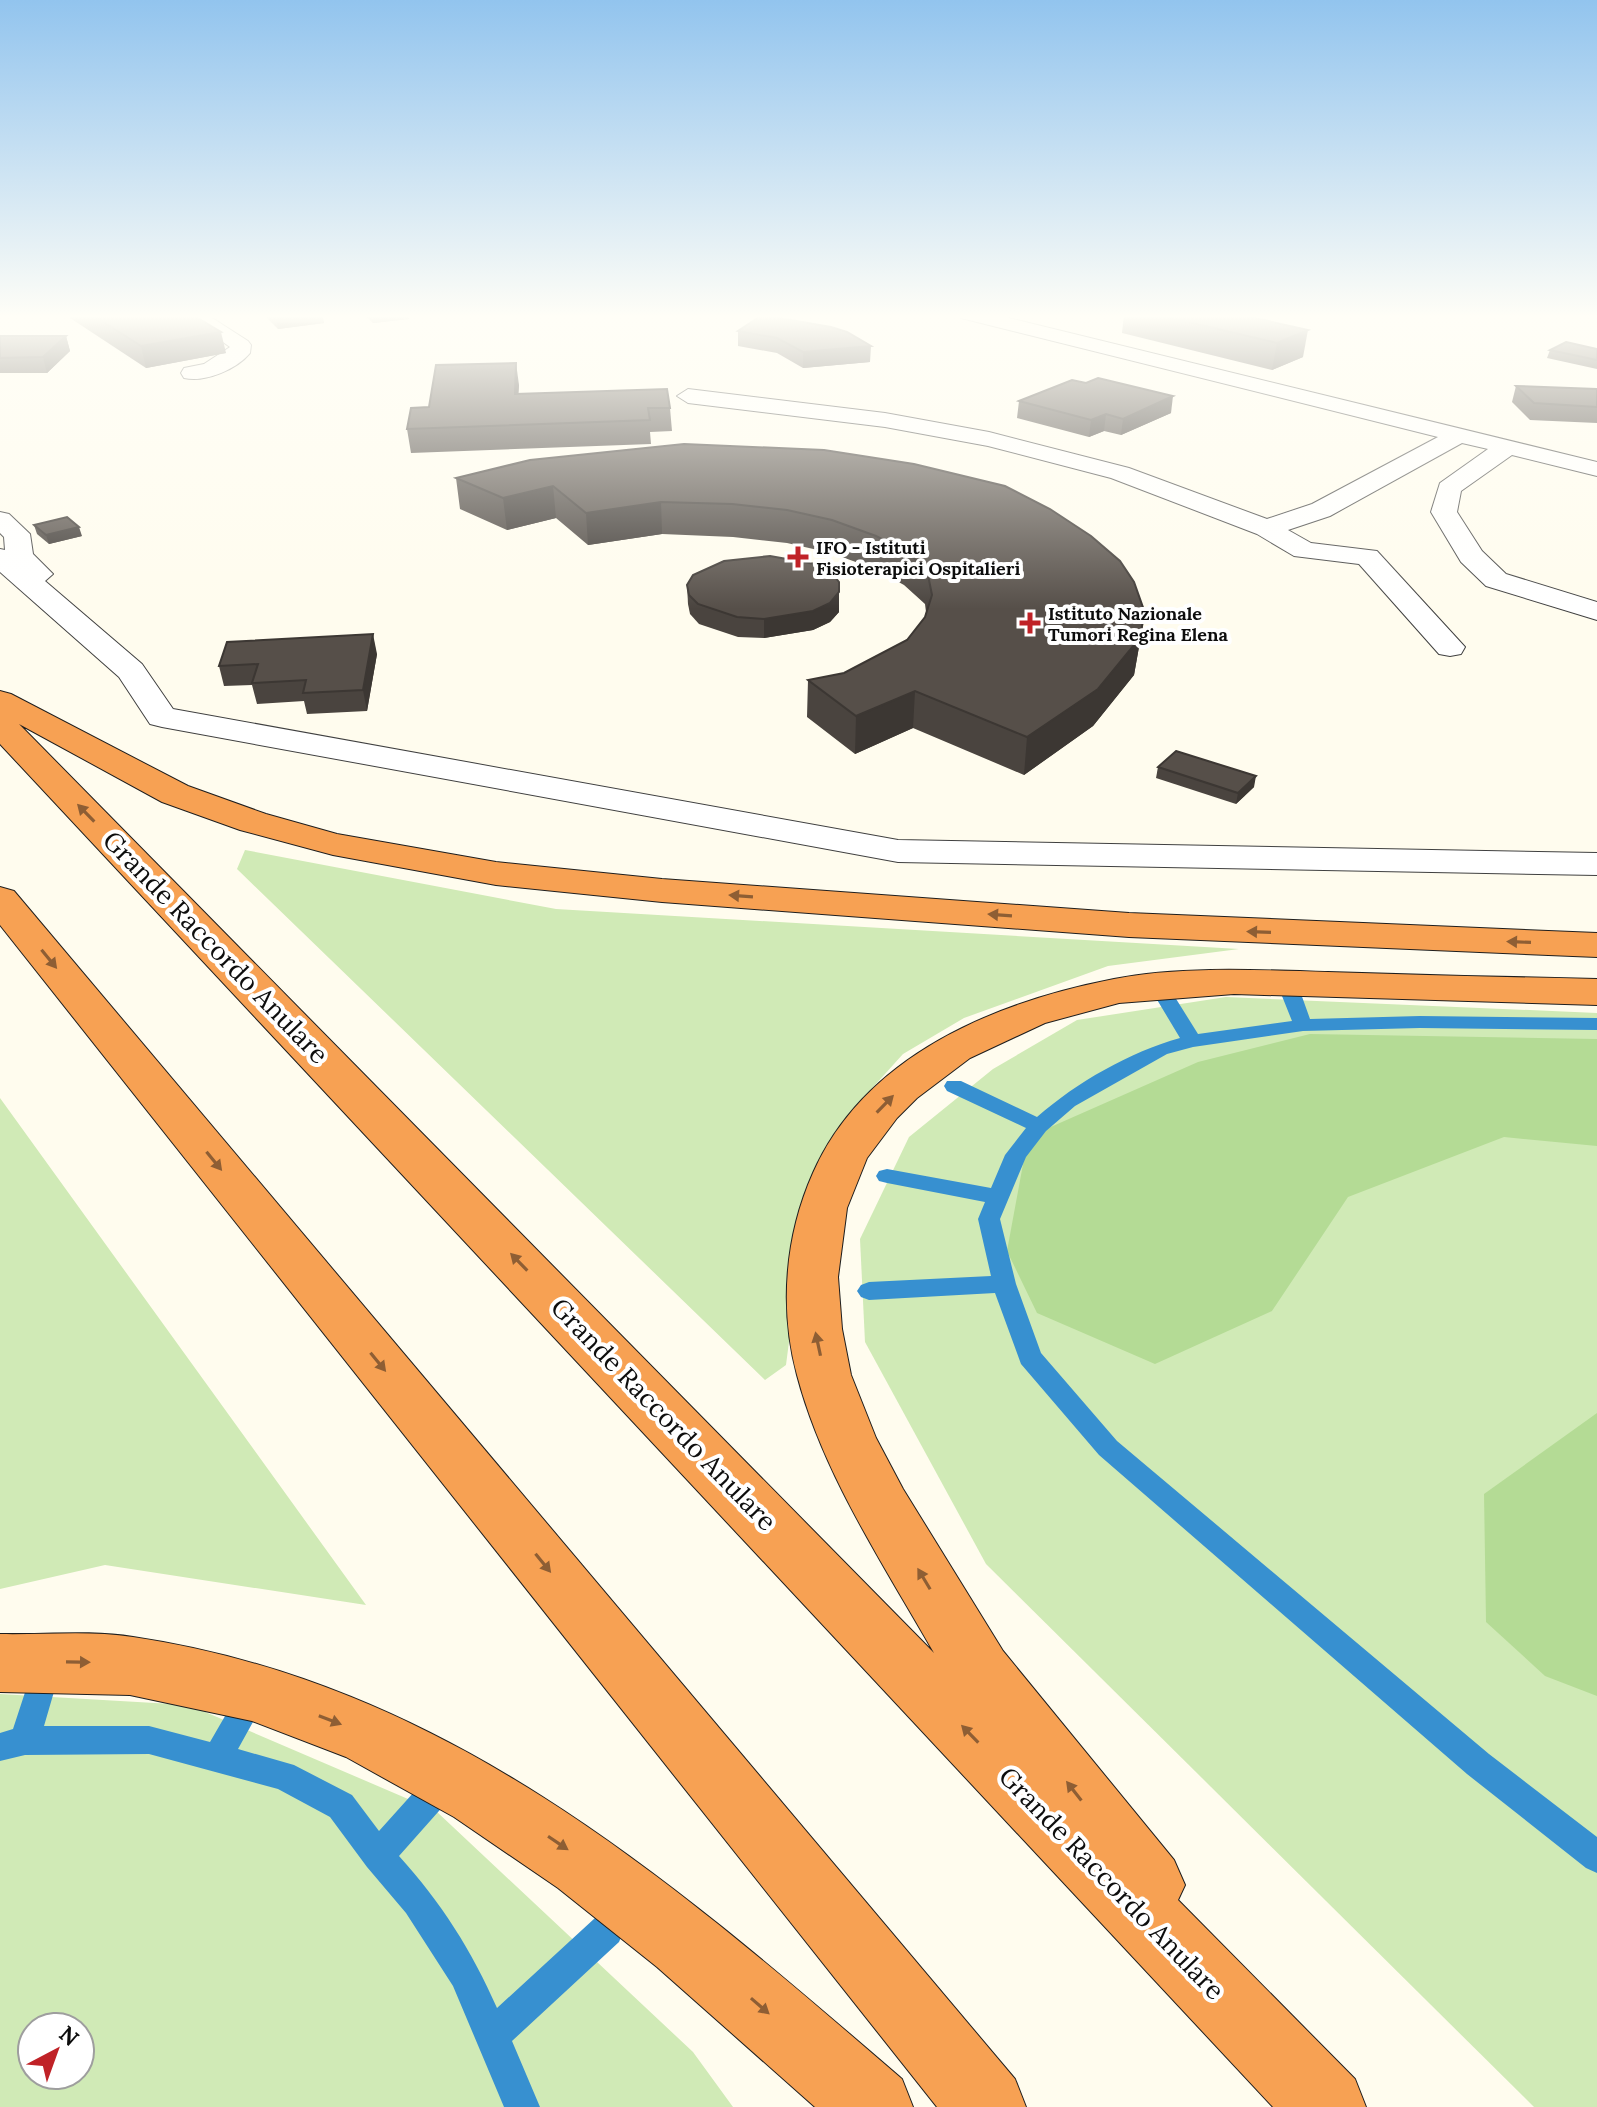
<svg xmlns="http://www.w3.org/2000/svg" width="1597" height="2107" viewBox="0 0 1597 2107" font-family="Lora,serif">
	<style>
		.green { fill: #d0eab6; fill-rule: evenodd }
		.forest { fill: #b4db95 }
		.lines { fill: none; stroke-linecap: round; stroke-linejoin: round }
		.stream { fill: #3790d0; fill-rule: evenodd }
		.minor-casing { stroke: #404040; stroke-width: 2 }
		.highway-casing { stroke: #1e1e1e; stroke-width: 2 }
		.minor { fill: #fff; fill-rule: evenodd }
		.highway { fill: #f7a153; fill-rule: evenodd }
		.wall { fill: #4a443f }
		.shaded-wall { fill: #3c3733 }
		.building { fill: #564f49; stroke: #3c3733; stroke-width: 2 }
		.oneway { fill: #8e5e34 }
		.poi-dot { fill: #c02227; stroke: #fff; stroke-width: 3 }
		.labels { text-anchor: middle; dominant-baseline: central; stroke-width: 8; stroke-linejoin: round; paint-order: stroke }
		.far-poi-label { font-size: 18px; font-weight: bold; fill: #0d0d0d; stroke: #fff; text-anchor: start }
		.near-street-label { font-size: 26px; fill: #0d0d0d; stroke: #fff }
	</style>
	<rect width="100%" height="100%" fill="#fffcee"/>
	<g class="green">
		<path d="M245,850L556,909L1239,949L1108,966L964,1018L903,1054L866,1095L809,1187L786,1365L765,1380L237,869Z"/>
		<path d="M1226,997L1597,1013V2107H1534L986,1564L865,1342L860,1239L909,1137L993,1069L1077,1020Z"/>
		<path d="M0,1098L366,1605L105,1565L0,1589Z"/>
		<path d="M0,1694L189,1705L436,1811L693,2052L733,2107H0ZM32,2027H80V2075H32Z"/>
	</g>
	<g class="forest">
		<path d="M1310,1034L1597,1039V1146L1504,1137L1348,1197L1272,1311L1155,1364L1037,1313L1007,1251L1028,1137L1198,1062Z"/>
		<path d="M1597,1413V1696L1545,1676L1486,1622L1484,1494Z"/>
	</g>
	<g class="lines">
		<g class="stream">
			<path d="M1290,985L1300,991L1310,1019L1420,1016L1597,1018V1030L1420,1028L1303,1031L1193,1047L1167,1054L1075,1106L1046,1131L1026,1157L1000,1219L1016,1284L1041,1353L1117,1441L1489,1754L1597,1837V1873L1586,1868L1467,1774L1099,1455L1021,1364L995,1293L869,1300L861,1297L857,1291L861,1285L869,1282L991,1276L978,1219L985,1202L887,1183L879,1181L876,1176L879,1171L887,1169L991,1188L1005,1155L1026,1128L947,1091L944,1086L947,1081H961L1037,1117C1077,1082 1130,1052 1180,1038L1156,998L1159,994H1173L1198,1034L1292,1021L1280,991Z"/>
			<path d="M43,1664L53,1668L58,1678L44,1726H149L210,1742L243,1685L253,1681L263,1685L268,1695L238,1749L294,1765L352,1795L379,1831L432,1772L443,1768L454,1772L458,1783L454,1794L399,1856C441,1902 472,1951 497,2008L595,1918L607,1913L619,1918L624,1930L619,1942L512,2041L540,2107H504L453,1986L406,1913L367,1867L330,1817L278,1789L149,1754L25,1755L0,1761V1733L13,1729L33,1668Z"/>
		</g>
		<defs>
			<g id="minor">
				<path d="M183,314H206L248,341L251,345L250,353C237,369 205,383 184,378L181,373L184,368L204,364L230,347Z"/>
				<path d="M958,314H992L1597,462V476L1512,455L1461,491L1457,512L1482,551L1506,574L1597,602V620L1486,586L1461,562L1431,512L1440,483L1488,449L1462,443L1330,516L1288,530L1311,543L1377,551L1465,647L1461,654L1450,656L1439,654L1359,564L1294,556L1257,534L1111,478L988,446L885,427L688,403L677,396L688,389L885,413L989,432L1129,468L1267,519L1312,504L1438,437L961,318Z"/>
				<path d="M0,512L9,514L30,534L33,554L53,574L45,581L142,664L173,709L898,840L1597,853V875L898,862L162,727L150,724L119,677L0,572V549L5,550L4,537L0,533Z"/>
			</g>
			<g id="highway">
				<path d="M0,691L11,694L188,786L266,814L337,834L496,862L662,879L1129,913L1597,933V957L1129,937L662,902L496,885L333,855L240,830L162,802L19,724L934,1653C884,1565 823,1474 797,1375C779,1308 785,1236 813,1173C865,1055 996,1002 1114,979C1180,966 1261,970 1328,972C1418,975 1507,977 1597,979V1005L1234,994L1119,1003L1045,1023L970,1058L917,1098L897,1118L867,1158L847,1208L838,1277L842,1329L851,1375L876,1438L903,1489L1003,1651L1174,1860L1185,1885L1178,1900L1355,2079L1366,2107H1273L0,744Z"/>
				<path d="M0,887L14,891L1015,2079L1026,2107H937L0,925Z"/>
				<path d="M0,1634C43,1635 90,1630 133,1637C447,1684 670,1879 902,2079L913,2107H815L657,1967L558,1888L454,1817L346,1757L252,1721L130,1695L0,1692Z"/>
			</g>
		</defs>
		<use href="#minor" class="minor-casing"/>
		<use href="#highway" class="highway-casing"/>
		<use href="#minor" class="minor"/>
		<use href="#highway" class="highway"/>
	</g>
	<g class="wall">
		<path d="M64,314H191L226,353L146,368Z"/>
		<path d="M263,314H322L324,323L278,329Z"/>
		<path d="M363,314H408L409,319L373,323Z"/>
		<path d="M1124,314H1237L1303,357L1272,370L1122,333Z"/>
		<path d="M762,315L870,362L803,368L777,353L738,346V331Z"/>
		<path d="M0,336H66L70,351L47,373H0Z"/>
		<path d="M1597,349V369L1547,358L1550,350Z"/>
		<path d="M519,385L518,394L670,408L672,431L650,432L651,444L411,453L407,429L429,407Z"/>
		<path d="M1516,386L1597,389V423L1530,420L1512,402Z"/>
		<path d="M1019,401L1171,413L1121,435L1104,431L1089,437L1017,418Z"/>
		<path d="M684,444L1145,613L1134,675L1093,726L1024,775L913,728L855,754L807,717L808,680L844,673L907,640L925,617L926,612L925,604L904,585L875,569L831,553L787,543L733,537L662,534L588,545L556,518L507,530L460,509L456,478Z"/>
		<path d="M34,525L82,536L49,544L37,534Z"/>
		<path d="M687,585L839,612L830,622L813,630L764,638L738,637L699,624L690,614L688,604Z"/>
		<path d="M377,654L367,711L307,714L304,701L257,704L252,685L224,686L219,666Z"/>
		<path d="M1158,767L1254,787L1236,804L1156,778Z"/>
	</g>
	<g class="shaded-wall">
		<path d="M275,314H322L324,323L278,329Z"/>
		<path d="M372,314H408L409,319L373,323Z"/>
		<path d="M1308,330L1303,357L1272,370L1277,343Z"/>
		<path d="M221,332L226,353L146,368L141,346Z"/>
		<path d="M66,336L70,351L47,373L43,357Z"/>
		<path d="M871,346L870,362L803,368V352Z"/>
		<path d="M516,363L519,385L517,418L515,394Z"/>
		<path d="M1173,396L1171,413L1121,435L1123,419Z"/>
		<path d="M1106,414L1104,431L1089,437L1091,420Z"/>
		<path d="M553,486L556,518L507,530L503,498Z"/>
		<path d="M661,502L662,534L588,545L586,513Z"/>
		<path d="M79,527L82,536L49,544L46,535Z"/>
		<path d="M839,592V612L830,622L813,630L764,638V619Z"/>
		<path d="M1145,613L1134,675L1093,726L1024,775L1027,737Z"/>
		<path d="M373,634L377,654L367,711L363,690Z"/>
		<path d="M915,691L913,728L855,754L856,716Z"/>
		<path d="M1256,776L1254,787L1236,804L1238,793Z"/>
	</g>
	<g class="building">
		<path d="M91,314H191L221,332L141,346Z"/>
		<path d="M1154,314H1237L1308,330L1277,343Z"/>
		<path d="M762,315L831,327L847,332L871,346L803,352L777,338L738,331Z"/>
		<path d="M0,336H66L43,357L0,358Z"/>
		<path d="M1566,342L1597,349V360L1550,350Z"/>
		<path d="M516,363L515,394L667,389L670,408H648L650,420L407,429L411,408L429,407L436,365Z"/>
		<path d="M1098,378L1173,396L1123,419L1106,414L1091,420L1019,401L1072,380L1086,383Z"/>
		<path d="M1516,386L1597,389V407L1534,403Z"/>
		<path d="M684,444L824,450L914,464L1005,486L1050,509L1091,536L1120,561L1134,582L1145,613L1139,639L1098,689L1027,737L915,691L856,716L808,680L844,673L907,640L925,617L932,595L927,570L906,551L876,536L832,520L787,510L732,504L661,502L586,513L553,486L503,498L456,478L530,460Z"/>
		<path d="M67,517L79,527L46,535L34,525Z"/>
		<path d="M770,556L815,564L831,572L839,582V592L830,603L813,611L764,619L737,617L698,604L689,595L687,585L693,575L724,561Z"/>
		<path d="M373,634L363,690L303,693L306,680L252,683L258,664L219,666L227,642Z"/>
		<path d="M1176,751L1256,776L1238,793L1158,767Z"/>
	</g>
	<defs><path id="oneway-solid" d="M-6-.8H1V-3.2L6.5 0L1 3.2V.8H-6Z" transform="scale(2)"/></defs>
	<g class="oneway">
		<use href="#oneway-solid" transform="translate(86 813) rotate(-134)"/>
		<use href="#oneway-solid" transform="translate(741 896) rotate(-176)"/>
		<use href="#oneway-solid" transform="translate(1000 915) rotate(-176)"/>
		<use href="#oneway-solid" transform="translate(1259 932) rotate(-178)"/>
		<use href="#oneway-solid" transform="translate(1519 942) rotate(-178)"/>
		<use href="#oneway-solid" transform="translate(49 959) rotate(51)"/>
		<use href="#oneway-solid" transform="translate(885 1104) rotate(-46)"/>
		<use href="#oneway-solid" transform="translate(214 1161) rotate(51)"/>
		<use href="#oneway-solid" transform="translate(519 1262) rotate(-134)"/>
		<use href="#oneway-solid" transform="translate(818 1344) rotate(-102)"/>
		<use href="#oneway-solid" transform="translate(378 1362) rotate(51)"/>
		<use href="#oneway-solid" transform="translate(543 1563) rotate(51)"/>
		<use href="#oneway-solid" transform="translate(924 1579) rotate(-121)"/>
		<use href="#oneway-solid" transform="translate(78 1662) rotate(1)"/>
		<use href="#oneway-solid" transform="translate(330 1720) rotate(21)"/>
		<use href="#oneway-solid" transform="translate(970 1734) rotate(-134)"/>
		<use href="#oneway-solid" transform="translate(1074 1791) rotate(-128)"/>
		<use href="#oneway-solid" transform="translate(558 1843) rotate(34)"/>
		<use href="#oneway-solid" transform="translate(760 2006) rotate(41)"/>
	</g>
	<linearGradient id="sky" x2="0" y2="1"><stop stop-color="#92c4ee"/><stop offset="0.52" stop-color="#fffef7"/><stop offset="1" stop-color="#fffef7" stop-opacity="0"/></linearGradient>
	<rect width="1597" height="609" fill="url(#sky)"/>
	<g class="poi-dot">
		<path d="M794 545h8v8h8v8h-8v8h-8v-8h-8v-8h8z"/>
		<path d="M1026 611h8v8h8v8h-8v8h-8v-8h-8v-8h8z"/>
	</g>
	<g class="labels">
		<g class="far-poi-label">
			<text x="816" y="547">IFO - Istituti<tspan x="816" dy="21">Fisioterapici Ospitalieri</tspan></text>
			<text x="1048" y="613">Istituto Nazionale<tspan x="1048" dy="21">Tumori Regina Elena</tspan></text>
		</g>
		<g class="near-street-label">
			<text transform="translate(216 947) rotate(46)">Grande Raccordo Anulare</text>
			<text transform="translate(664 1414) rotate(46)">Grande Raccordo Anulare</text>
			<text transform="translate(1112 1883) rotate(46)">Grande Raccordo Anulare</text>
		</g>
	</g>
	<g transform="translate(56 2051) rotate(41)"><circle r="38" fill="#ffffff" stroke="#9e9e9e" stroke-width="2"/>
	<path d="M0-6L14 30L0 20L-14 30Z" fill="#c02227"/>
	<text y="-12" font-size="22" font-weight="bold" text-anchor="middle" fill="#0d0d0d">N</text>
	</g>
</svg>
